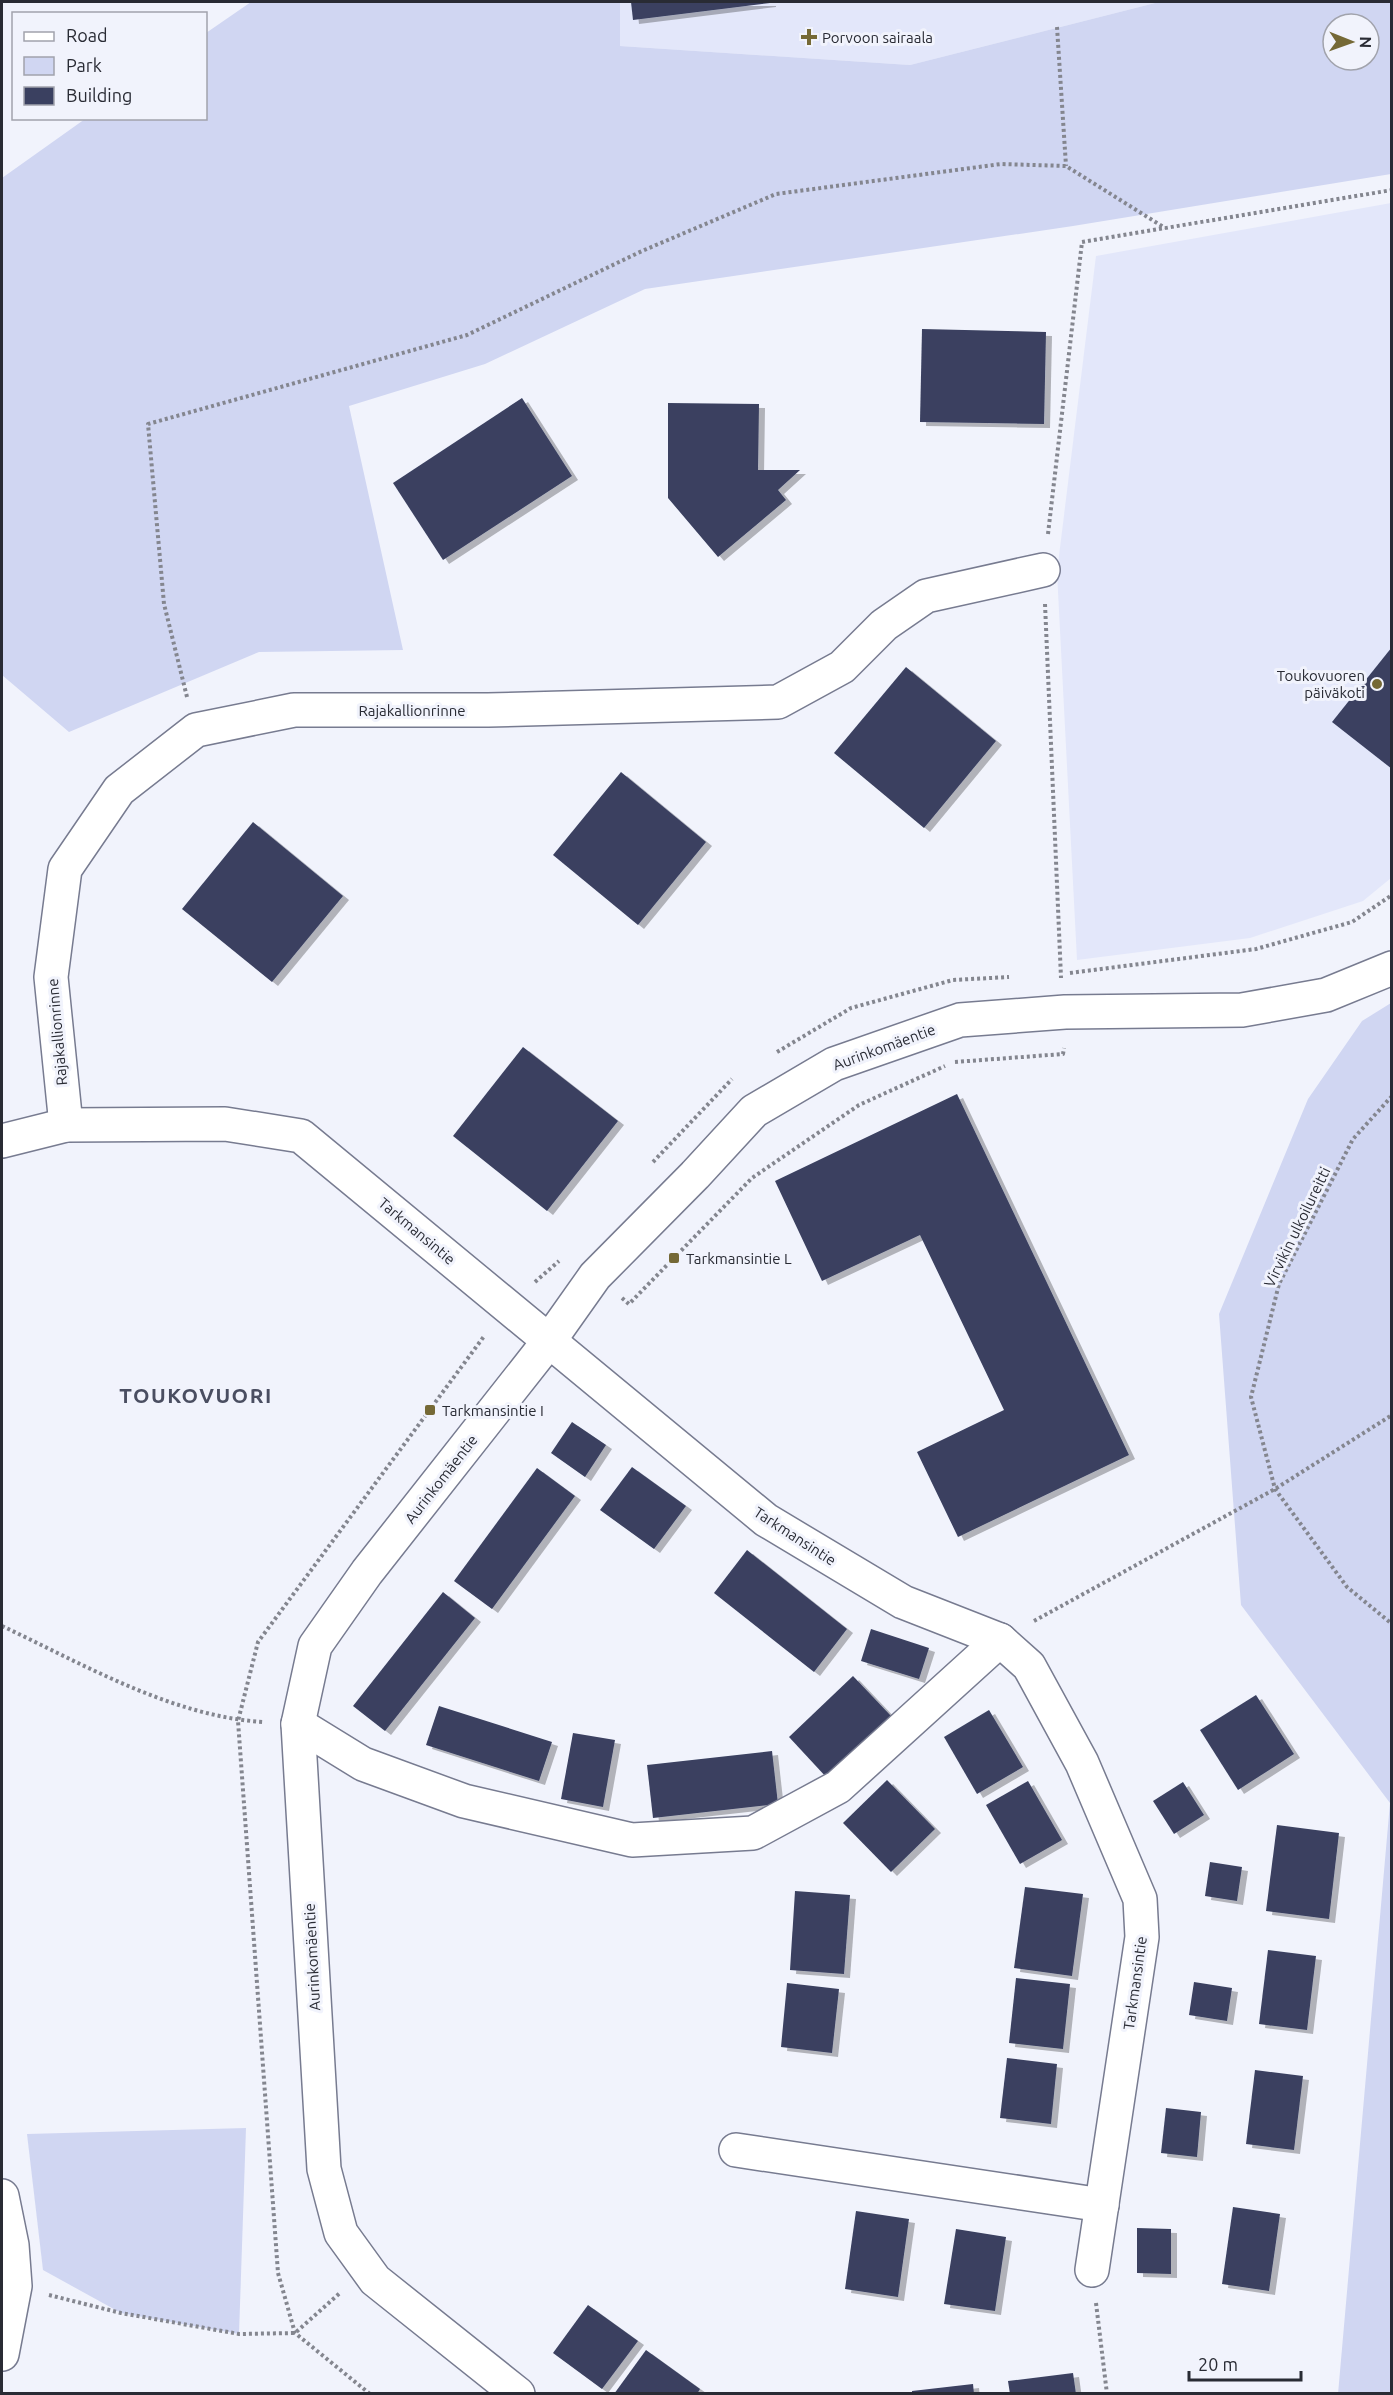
<svg xmlns="http://www.w3.org/2000/svg" width="1393" height="2395" viewBox="0 0 1393 2395" font-family="Ubuntu,sans-serif">
	<style>
		.built { fill: #e3e7fa }
		.green { fill: #d0d6f2; fill-rule: evenodd }
		.building { fill: #3a4060; filter: url(#shadow) }
		.lines { fill: none; stroke-linecap: round; stroke-linejoin: round }
		.minor-casing { stroke: #777b90; stroke-width: 36 }
		.path { stroke: #84868f; stroke-width: 4; stroke-dasharray: 3 3; stroke-linecap: butt }
		.minor { stroke: #fff; stroke-width: 33 }
		.poi-dot { fill: #756936; stroke: #f1f3fc; stroke-width: 2 }
		.labels { text-anchor: middle; dominant-baseline: central; stroke-width: 6; stroke-linejoin: round; paint-order: stroke }
		.poi-label { font-size: 15px; fill: #292b34; stroke: #f1f3fc; text-anchor: start }
		.street-label { font-size: 15px; fill: #292b34; stroke: #f1f3fc }
		.district-label { font-size: 21px; font-weight: bold; letter-spacing: 1.5px; fill: #4a4e61; stroke: #f1f3fc }
	</style>
	<defs>
		<filter id="shadow"><feDropShadow dx="6" dy="4" stdDeviation="0" flood-color="#0004"/></filter>
	</defs>
	<rect width="100%" height="100%" fill="#f1f3fc"/>
	<g class="built">
		<path d="M514,2H1159L910,65L620,46Z"/>
		<path d="M1391,203V878L1363,901L1250,938L1077,960L1057,572L1096,256Z"/>
	</g>
	<g class="green">
		<path d="M251,2H620V46L910,65L1159,2H1391V174L1073,226L645,289L485,364L349,406L403,650L259,652L69,732L2,675V178L85,119L206,118V33ZM1333,24H1369V60H1333Z"/>
		<path d="M1391,1003L1392,2393L1338,2394L1390,1803L1241,1605L1219,1314L1308,1099L1362,1021Z"/>
		<path d="M246,2128L239,2334L121,2313L43,2270L27,2134Z"/>
	</g>
	<g class="building">
		<path d="M631,2H770V3L633,20Z"/>
		<path d="M922,329L1046,332L1044,424L920,422Z"/>
		<path d="M522,398L572,476L443,560L393,483Z"/>
		<path d="M668,403L759,404L758,470H800L778,490L786,500L718,557L668,498Z"/>
		<path d="M1392,647V769L1332,722Z"/>
		<path d="M906,667L996,741L924,828L834,753Z"/>
		<path d="M621,772L706,842L638,925L553,855Z"/>
		<path d="M253,822L343,896L272,982L182,909Z"/>
		<path d="M523,1047L618,1121L547,1211L453,1136Z"/>
		<path d="M957,1094L1129,1455L958,1537L917,1452L1004,1410L920,1235L822,1281L775,1181Z"/>
		<path d="M572,1422L606,1445L585,1477L551,1453Z"/>
		<path d="M632,1467L686,1506L654,1549L600,1510Z"/>
		<path d="M537,1468L575,1496L492,1609L454,1581Z"/>
		<path d="M747,1550L847,1629L814,1672L714,1593Z"/>
		<path d="M443,1592L475,1618L385,1731L353,1706Z"/>
		<path d="M871,1629L929,1648L919,1679L861,1661Z"/>
		<path d="M853,1676L892,1717L827,1778L789,1737Z"/>
		<path d="M1256,1695L1294,1754L1238,1790L1200,1730Z"/>
		<path d="M439,1706L552,1742L539,1781L426,1745Z"/>
		<path d="M989,1710L1023,1767L977,1794L944,1737Z"/>
		<path d="M573,1733L615,1740L603,1807L561,1799Z"/>
		<path d="M772,1751L778,1804L653,1818L647,1765Z"/>
		<path d="M887,1780L935,1829L891,1872L843,1823Z"/>
		<path d="M1028,1781L1062,1840L1020,1864L986,1805Z"/>
		<path d="M1183,1782L1204,1815L1174,1834L1153,1801Z"/>
		<path d="M1277,1825L1339,1833L1329,1919L1266,1911Z"/>
		<path d="M1210,1862L1242,1867L1237,1901L1205,1896Z"/>
		<path d="M1025,1887L1083,1894L1072,1976L1014,1968Z"/>
		<path d="M795,1891L850,1895L844,1974L790,1970Z"/>
		<path d="M1268,1950L1316,1956L1307,2030L1259,2024Z"/>
		<path d="M1016,1978L1070,1984L1063,2049L1009,2043Z"/>
		<path d="M1194,1982L1232,1988L1227,2021L1189,2015Z"/>
		<path d="M787,1983L839,1989L832,2053L781,2047Z"/>
		<path d="M1007,2058L1057,2064L1051,2124L1000,2118Z"/>
		<path d="M1255,2070L1303,2076L1294,2150L1246,2144Z"/>
		<path d="M1166,2108L1201,2112L1197,2157L1161,2153Z"/>
		<path d="M1233,2207L1280,2214L1269,2291L1222,2284Z"/>
		<path d="M856,2211L909,2219L898,2297L845,2289Z"/>
		<path d="M1137,2228L1171,2229V2274L1137,2273Z"/>
		<path d="M956,2229L1006,2237L995,2311L944,2304Z"/>
		<path d="M588,2305L638,2341L602,2389L553,2353Z"/>
		<path d="M646,2350L700,2389L697,2394H614Z"/>
		<path d="M1073,2373L1076,2394H1010L1008,2381Z"/>
		<path d="M973,2384L974,2394H912V2391Z"/>
	</g>
	<g class="lines">
		<defs>
			<g id="minor">
				<path d="M66,1125L51,977L65,869L119,790L196,730L294,710H488L778,702L842,667L884,625L926,596L1043,570"/>
				<path d="M2,1141L66,1125L225,1124L301,1136L766,1520L903,1602L1000,1640L1029,1666L1082,1763L1140,1899L1142,1937L1092,2270"/>
				<path d="M298,1724L363,1764L464,1801L632,1840L753,1833L838,1787L1000,1640"/>
				<path d="M736,2150L1102,2205"/>
				<path d="M2,2196L12,2245L15,2286L2,2354"/>
				<path d="M518,2394L375,2280L341,2233L324,2169L298,1724L315,1646L367,1572L549,1341L595,1276L695,1175L754,1111L834,1064L960,1020L1065,1012L1242,1010L1326,995L1392,968"/>
			</g>
		</defs>
		<use href="#minor" class="minor-casing"/>
		<g class="path">
			<path d="M1057,27L1066,166"/>
			<path d="M1048,534L1082,242L1392,190"/>
			<path d="M1045,604L1061,978"/>
			<path d="M187,697L164,604L148,424L467,335L642,251L776,194L1001,164L1066,166L1165,228"/>
			<path d="M1070,973L1256,949L1352,922L1392,895"/>
			<path d="M777,1052L851,1008L953,980L1009,977"/>
			<path d="M955,1062L1063,1054L1064,1048"/>
			<path d="M1392,1096L1353,1139L1279,1284L1251,1397L1275,1489L1347,1587L1392,1624"/>
			<path d="M653,1162L732,1079"/>
			<path d="M535,1282L559,1261"/>
			<path d="M622,1298L629,1304L752,1178L859,1105L945,1066"/>
			<path d="M1034,1621L1275,1489L1392,1415"/>
			<path d="M2,1626C83,1664 173,1717 264,1722"/>
			<path d="M49,2295L121,2313L239,2334L295,2333L340,2293"/>
			<path d="M1096,2303L1107,2394"/>
			<path d="M370,2394L295,2333L278,2273L238,1721L258,1642L485,1335"/>
		</g>
		<use href="#minor" class="minor"/>
	</g>
	<g class="poi-dot">
		<path d="M806 28h6v6h6v6h-6v6h-6v-6h-6v-6h6z"/>
		<circle cx="1377" cy="684" r="6"/>
		<rect x="668" y="1252" width="12" height="12" rx="3"/>
		<rect x="424" y="1404" width="12" height="12" rx="3"/>
	</g>
	<g class="labels">
		<g class="poi-label">
			<text x="822" y="37">Porvoon sairaala</text>
			<text x="1365" y="675" text-anchor="end">Toukovuoren<tspan x="1365" dy="17">päiväkoti</tspan></text>
			<text x="686" y="1258">Tarkmansintie L</text>
			<text x="442" y="1410">Tarkmansintie I</text>
		</g>
		<g class="street-label">
			<text x="412" y="710">Rajakallionrinne</text>
			<text transform="translate(57 1032) rotate(-95)">Rajakallionrinne</text>
			<text transform="translate(884 1047) rotate(-20)">Aurinkomäentie</text>
			<text transform="translate(1297 1227) rotate(-64)">Virvikin ulkoilureitti</text>
			<text transform="translate(417 1231) rotate(40)">Tarkmansintie</text>
			<text transform="translate(441 1479) rotate(-52)">Aurinkomäentie</text>
			<text transform="translate(795 1536) rotate(33)">Tarkmansintie</text>
			<text transform="translate(312 1957) rotate(-93)">Aurinkomäentie</text>
			<text transform="translate(1135 1983) rotate(-82)">Tarkmansintie</text>
		</g>
		<g class="district-label">
			<text x="196" y="1395">TOUKOVUORI</text>
		</g>
	</g>
	<rect width="1393" height="2395" fill="none" stroke="#292b34" stroke-width="6"/>
	<rect x="12" y="12" width="195" height="108" fill="#f1f3fc" stroke="#a1a3ac" stroke-width="1.5"/>
	<rect x="24" y="32" width="30" height="9" fill="#ffffff" stroke="#a1a3ac" stroke-width="1.5"/>
	<text x="66" y="42" font-size="18" fill="#292b34">Road</text>
	<rect x="24" y="57" width="30" height="18" fill="#d0d6f2" stroke="#a1a3ac" stroke-width="1.5"/>
	<text x="66" y="72" font-size="18" fill="#292b34">Park</text>
	<rect x="24" y="87" width="30" height="18" fill="#3a4060" stroke="#a1a3ac" stroke-width="1.5"/>
	<text x="66" y="102" font-size="18" fill="#292b34">Building</text>
	<g transform="translate(1351 42) rotate(91)"><circle r="28" fill="#f1f3fc" stroke="#a1a3ac" stroke-width="1.5"/>
	<path d="M0-4.5L10 22L0 15L-10 22Z" fill="#756936"/>
	<text y="-9" font-size="16" font-weight="bold" text-anchor="middle" fill="#292b34">N</text>
	</g>
	<path d="M1189 2371v9h112v-9" fill="none" stroke="#292b34" stroke-width="3"/>
	<text x="1198" y="2371" font-size="18" fill="#292b34" stroke="#f1f3fc" stroke-width="4.5" paint-order="stroke">20 m</text>
</svg>
